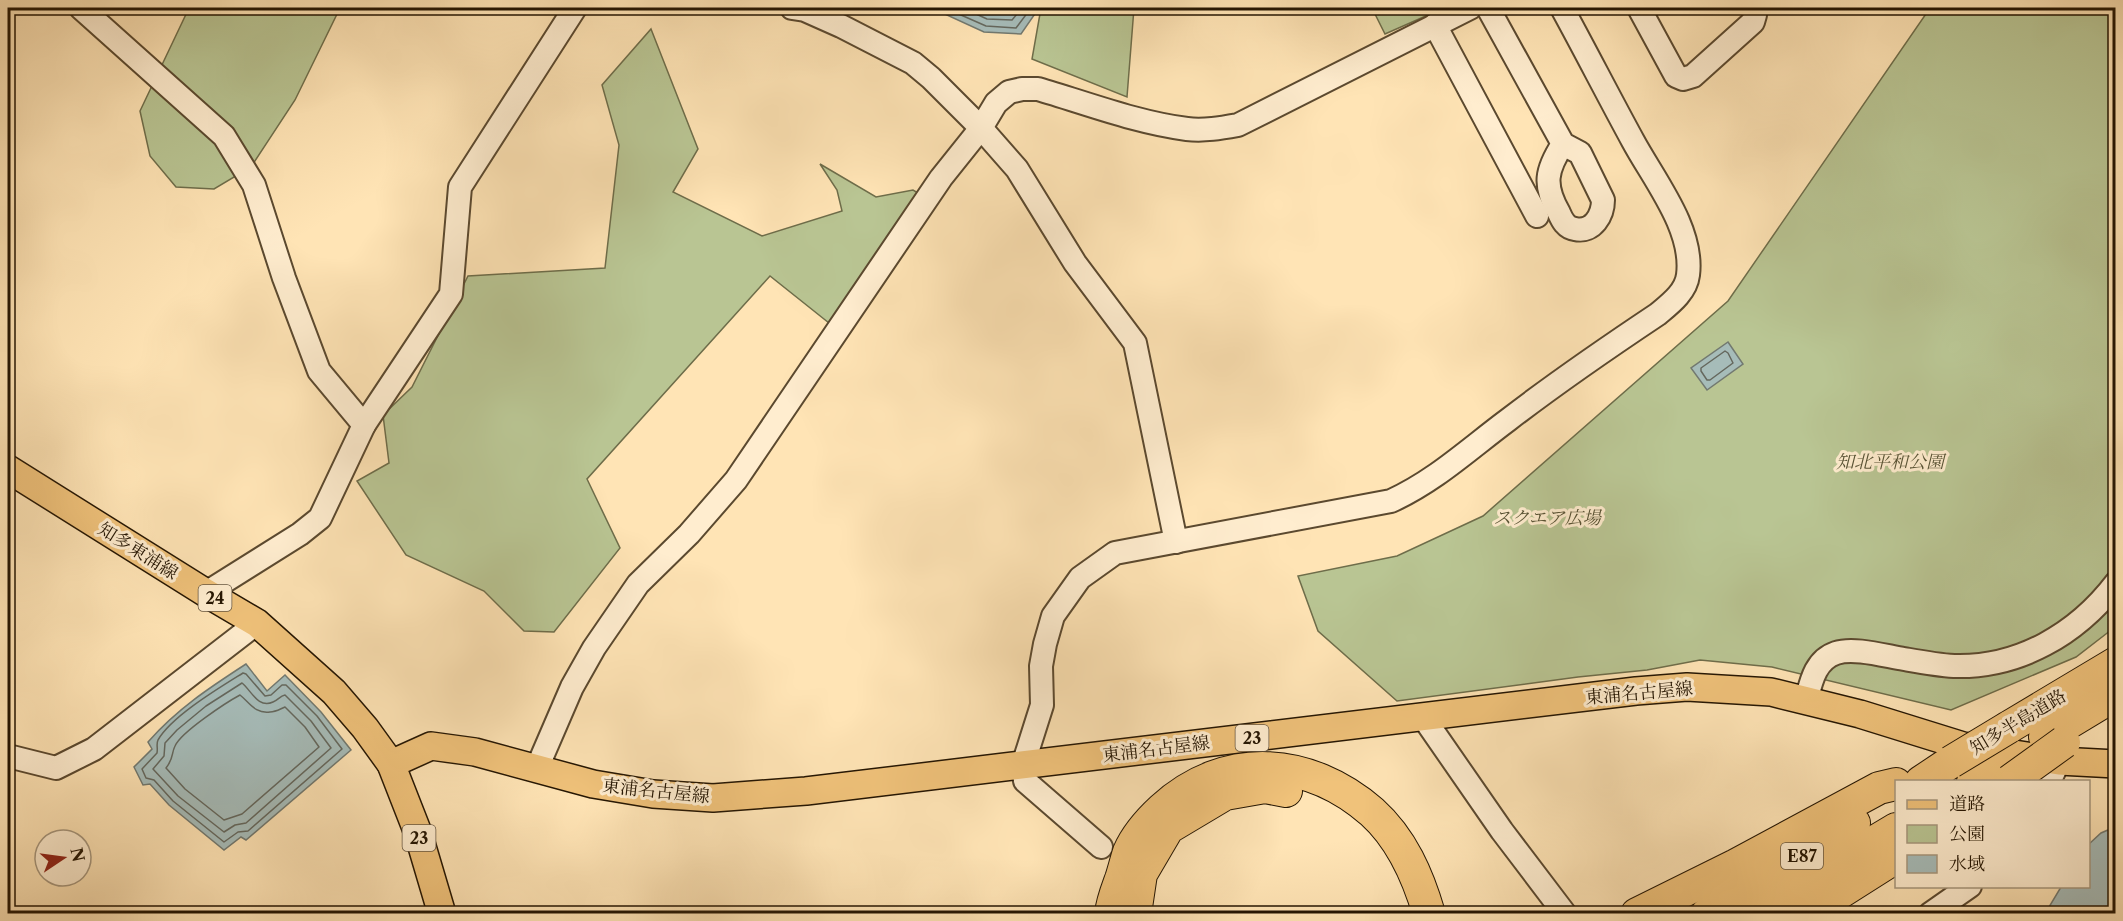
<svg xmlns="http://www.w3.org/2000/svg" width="2123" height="921" viewBox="0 0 2123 921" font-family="'Libre Caslon Text','Noto Serif JP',serif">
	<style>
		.green { fill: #b9c593; stroke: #6e6d4a; stroke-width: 1.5 }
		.water { fill: #a6bcb9; stroke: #727970; stroke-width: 1.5 }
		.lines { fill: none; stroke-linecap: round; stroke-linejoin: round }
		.shore { stroke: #65685e; stroke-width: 1.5 }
		.minor-casing { stroke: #5b492f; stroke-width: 26 }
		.major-casing { stroke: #241502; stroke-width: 30 }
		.highway-casing { stroke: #241502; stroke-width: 34 }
		.minor { stroke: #ffedcf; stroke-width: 22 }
		.major { stroke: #f0c27a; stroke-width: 27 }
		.highway { stroke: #f0c27a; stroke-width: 32 }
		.highway-bridge-casing { stroke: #241502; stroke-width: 34; stroke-linecap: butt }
		.highway-bridge { stroke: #f0c27a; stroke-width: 32 }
		.labels { text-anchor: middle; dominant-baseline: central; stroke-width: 6; stroke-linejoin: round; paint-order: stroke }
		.shield { fill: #ffedcf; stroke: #665640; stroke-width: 1.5 }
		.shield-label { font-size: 16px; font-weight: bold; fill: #241502 }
		.park-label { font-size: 18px; font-style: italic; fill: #585335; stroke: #ffedcf }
		.street-label { font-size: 18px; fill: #241502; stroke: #ffedcf }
	</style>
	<rect width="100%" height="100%" fill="#ffe4b5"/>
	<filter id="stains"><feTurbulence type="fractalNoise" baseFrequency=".00333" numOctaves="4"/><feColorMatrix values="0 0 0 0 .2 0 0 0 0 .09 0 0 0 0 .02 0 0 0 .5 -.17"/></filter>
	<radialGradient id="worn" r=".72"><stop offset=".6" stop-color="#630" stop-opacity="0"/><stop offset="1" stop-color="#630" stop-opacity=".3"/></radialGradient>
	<g class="green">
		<path d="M189,8H340L295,100L251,167L214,189L176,187L150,156L140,111Z"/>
		<path d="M1041,8H1134L1127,97L1032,59Z"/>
		<path d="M1372,8H1444L1385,34Z"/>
		<path d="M1930,8H2115V627L2076,657L1951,710L1772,667L1700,660L1647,670L1578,677L1397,701L1318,631L1298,576L1397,556L1483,516L1728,301Z"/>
		<path d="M651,29L698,149L673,192L762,236L842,211L837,190L820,164L876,197L913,190L925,197L829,323L770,276L587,479L620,548L554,632L524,631L484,591L406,555L357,481L389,463L383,415L412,387L468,276L605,268L619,145L602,85Z"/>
	</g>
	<g class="water">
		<path d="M911,8H1039L1021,34L984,32L934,9L919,12Z"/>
		<path d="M1728,342L1743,364L1707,390L1691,368Z"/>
		<path d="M246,664L267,691L285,675L321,712L351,750L246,840L241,837L224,850L169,805L150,784L143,785L134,767L152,749L148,742C177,709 209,688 246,664Z"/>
		<path d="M2115,827V913L2049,914L2046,912L2061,887L2088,886L2089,844L2101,833Z"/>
	</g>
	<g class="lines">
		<g class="shore">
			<path d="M945,8L986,26L1016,28L1031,8"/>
			<path d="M963,8L987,19L1012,20L1022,8"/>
			<path d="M1725,351L1728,353L1733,363L1710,380H1707L1701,371V368Z"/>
			<path d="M243,673L246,674L265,696L271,695L282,685H286L317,716L342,749L248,831L238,832L224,842L173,801L154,780L146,778L142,769L157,753C158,748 156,744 158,740C172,716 219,688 243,673Z"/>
			<path d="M242,683C251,690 258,709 273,702C278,700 280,696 285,695L311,721L331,748L246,823L235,825L224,832L178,796L153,769L164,756L165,743L177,730L206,706Z"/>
			<path d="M240,695C250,703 255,714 270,712C276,712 280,709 285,707L305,727L319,747L242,814L224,820L185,789L166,768C174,758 171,754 175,746C181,732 227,702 240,695Z"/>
		</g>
		<defs>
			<g id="minor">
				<path d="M81,8L224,136L254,185L284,278L319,371L364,425"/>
				<path d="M792,8L805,10L841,26L913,63L931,78L981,128L1017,169L1075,263L1135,343L1176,542"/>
				<path d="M1488,8L1563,144L1580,153L1603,200C1603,215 1593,233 1575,229C1566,228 1562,220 1559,213C1543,185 1546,170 1563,144"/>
				<path d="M1639,8L1676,76L1683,79L1693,76L1753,22L1755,15L1754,8"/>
				<path d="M1435,25L1537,216"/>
				<path d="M206,593L300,534L320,518L364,425L451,294L460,187L575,8"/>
				<path d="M1806,701C1811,682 1815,660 1836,653C1854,647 1885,656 1904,659C1921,662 1937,665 1954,666C2019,668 2077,634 2116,583"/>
				<path d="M1423,717L1502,831L1565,914"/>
				<path d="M8,756L56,768L94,749L257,623"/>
				<path d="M537,768L572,687L594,648L638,584L689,534L736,480L941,178L981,128L996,103L1009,92L1022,89H1038C1086,103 1138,123 1187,129C1204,131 1221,128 1238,125L1470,8"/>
				<path d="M2049,782L2059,761"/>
				<path d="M1101,847L1025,781L1023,765L1042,705L1041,666L1045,644L1053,616L1080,578L1115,553L1391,501C1435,481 1469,449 1508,420C1556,383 1607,348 1658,314C1670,304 1686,292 1688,275C1694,229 1654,180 1633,141C1609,97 1586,52 1562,8"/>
				<path d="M1930,914L1970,886"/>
			</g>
			<g id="major">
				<path d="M8,469L206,593L257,623L334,692L365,728L391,764L418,833L442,914"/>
				<path d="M391,764L431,746L475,752L593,784L653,794L713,798L806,791L1636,691L1687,687L1771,692L1860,714L1963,746L2059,761L2116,764"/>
			</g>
			<g id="highway">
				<path d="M2009,727L2116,663"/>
				<path d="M2045,737L2116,694"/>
				<path d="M1921,782L1951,762"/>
				<path d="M1973,782L1992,769"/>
				<path d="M1111,914C1112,902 1117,890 1121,879C1124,870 1126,861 1129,852C1136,836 1149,821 1162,809C1225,751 1309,757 1372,812C1402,839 1418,876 1429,914"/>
				<path d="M1135,914L1141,874L1168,828L1225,794L1265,787L1286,791"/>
				<path d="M1637,914L1736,865L1879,788L1896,784"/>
				<path d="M1707,914L1854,823"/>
				<path d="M1754,914L1896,829"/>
				<path d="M1806,914L1896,857"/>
			</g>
		</defs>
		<use href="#minor" class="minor-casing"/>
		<use href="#major" class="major-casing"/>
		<use href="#highway" class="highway-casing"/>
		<use href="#minor" class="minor"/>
		<use href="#major" class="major"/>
		<use href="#highway" class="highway"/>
		<defs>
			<g id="highway-bridge">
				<path d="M1951,762L2009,727"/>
				<path d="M2010,781L2064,742"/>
			</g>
		</defs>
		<use href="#highway-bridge" class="highway-bridge-casing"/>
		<use href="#highway-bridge" class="highway-bridge"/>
	</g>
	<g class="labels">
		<g class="shield">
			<rect x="198.5" y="585" width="33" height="26" rx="4.5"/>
			<rect x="1235.5" y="725" width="33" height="26" rx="4.5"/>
			<rect x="402.5" y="825" width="33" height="26" rx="4.5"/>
			<rect x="1781" y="843" width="42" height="26" rx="4.5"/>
		</g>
		<g class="shield-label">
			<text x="215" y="598">24</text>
			<text x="1252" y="738">23</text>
			<text x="419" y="838">23</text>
			<text x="1802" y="856">E87</text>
		</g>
		<g class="park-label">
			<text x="1890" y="462">知北平和公園</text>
			<text x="1547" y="518">スクエア広場</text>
		</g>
		<g class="street-label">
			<text transform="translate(138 551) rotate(32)">知多東浦線</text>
			<text transform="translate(1639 693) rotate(-5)">東浦名古屋線</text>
			<text transform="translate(2018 722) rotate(-31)">知多半島道路</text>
			<text transform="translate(1156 749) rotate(-7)">東浦名古屋線</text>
			<text transform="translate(656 791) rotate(6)">東浦名古屋線</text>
		</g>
	</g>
	<rect width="2123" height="921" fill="none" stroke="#ffe4b5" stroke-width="30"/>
	<rect x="9" y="9" width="2105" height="903" fill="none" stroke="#241502" stroke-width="3"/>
	<rect x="15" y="15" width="2093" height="891" fill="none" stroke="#241502" stroke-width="1.5"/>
	<rect x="1895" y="780" width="195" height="108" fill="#ffedcf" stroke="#a7977d" stroke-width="1.5"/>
	<rect x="1907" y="800" width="30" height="9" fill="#f0c27a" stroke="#a7977d" stroke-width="1.5"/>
	<text x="1949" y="810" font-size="18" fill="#241502">道路</text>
	<rect x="1907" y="825" width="30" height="18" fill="#b9c593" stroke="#a7977d" stroke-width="1.5"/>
	<text x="1949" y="840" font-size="18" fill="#241502">公園</text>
	<rect x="1907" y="855" width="30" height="18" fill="#a6bcb9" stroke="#a7977d" stroke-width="1.5"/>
	<text x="1949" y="870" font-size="18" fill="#241502">水域</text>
	<g transform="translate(63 858) rotate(77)"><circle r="28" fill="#ffedcf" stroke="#a7977d" stroke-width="1.5"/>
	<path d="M0-4.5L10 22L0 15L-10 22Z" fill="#8f2418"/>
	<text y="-9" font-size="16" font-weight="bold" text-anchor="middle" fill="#241502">N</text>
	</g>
	<rect width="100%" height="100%" filter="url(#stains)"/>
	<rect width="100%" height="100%" fill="url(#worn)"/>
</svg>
